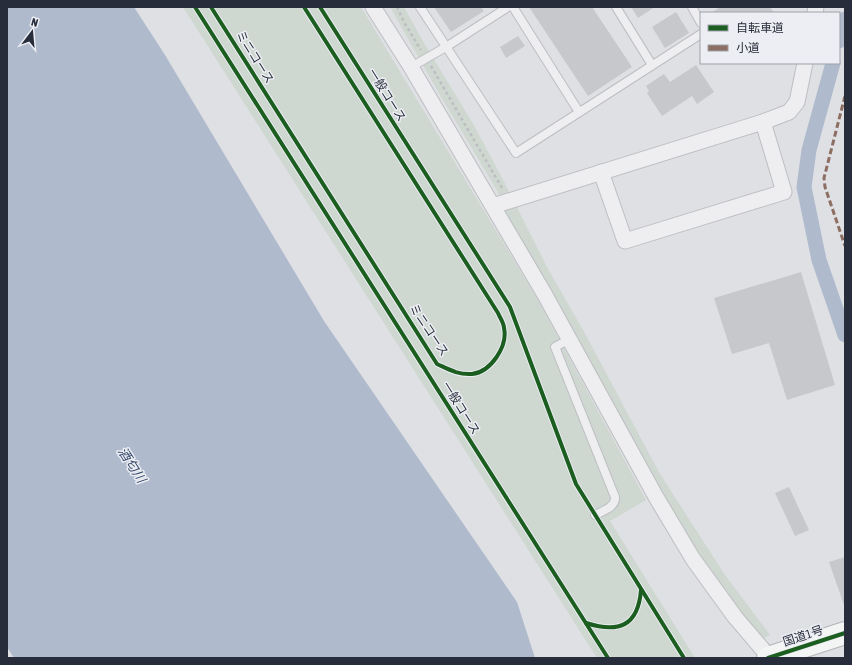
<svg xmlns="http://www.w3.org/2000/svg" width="852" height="665" viewBox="0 0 852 665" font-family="'Asap Condensed','Noto Sans JP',sans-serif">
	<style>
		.green { fill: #ced7d0 }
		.water { fill: #afbacd }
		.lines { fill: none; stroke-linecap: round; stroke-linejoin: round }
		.canal { stroke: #afbacd; stroke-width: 15 }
		.building { fill: #c7c8cc }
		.lane-casing { stroke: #bdbec2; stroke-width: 10 }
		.street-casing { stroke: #bdbec2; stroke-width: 17 }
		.highway-casing { stroke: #b2b3b8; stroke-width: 24 }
		.path { stroke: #bdbec2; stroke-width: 2.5; stroke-dasharray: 3 3; stroke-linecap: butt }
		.lane { stroke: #eeeef0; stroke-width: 8 }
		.street { stroke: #eeeef0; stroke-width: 15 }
		.highway { stroke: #f3f4f4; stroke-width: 22 }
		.quiet { stroke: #8d6e63; stroke-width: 3; stroke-dasharray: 6 3; stroke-linecap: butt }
		.cycleway-casing { stroke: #eceef3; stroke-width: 6 }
		.cycleway { stroke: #1b5e20; stroke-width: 4 }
		.labels { text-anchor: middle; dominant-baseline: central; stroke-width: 3; stroke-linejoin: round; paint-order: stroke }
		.street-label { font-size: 12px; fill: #282d3b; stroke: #eceef3 }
		.water-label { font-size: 13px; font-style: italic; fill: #36486b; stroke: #eceef3 }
	</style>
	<rect width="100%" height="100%" fill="#dfe0e4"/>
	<g class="green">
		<path d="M183,7H361L538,300L646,500L610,521L695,658H597Z"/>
		<path d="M390,7H404L424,43L472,122L499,172L548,269L583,330L660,474L725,575L770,635L762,639L729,599L682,529L507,217L499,194L440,95Z"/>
	</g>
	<path class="water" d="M7,7H134L165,55L324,321L517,602L535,658H14L7,647Z"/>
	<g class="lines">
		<g class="canal">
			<path d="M839,41L845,19"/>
			<path d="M833,63L809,150L804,187L819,260L845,335"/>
		</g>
	</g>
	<g class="building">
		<path d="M434,7H481L484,11L451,32Z"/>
		<path d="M529,7H592L632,67L588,96Z"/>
		<path d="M631,7H655L638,18Z"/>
		<path d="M720,7H770L774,13H711Z"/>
		<path d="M676,12L689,33L665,48L652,27Z"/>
		<path d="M518,36L525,46L506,58L500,47Z"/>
		<path d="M696,65L714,92L697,104L692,96L662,116L647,93L649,91L646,86L664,74L670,82Z"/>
		<path d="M801,272L835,385L787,400L769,343L732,354L714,298Z"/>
		<path d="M789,487L809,530L795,536L775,493Z"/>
		<path d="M845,557V608L829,562Z"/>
	</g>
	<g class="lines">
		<defs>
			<g id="lane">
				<path d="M420,7L516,153L701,34"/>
				<path d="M513,7L579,112"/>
				<path d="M616,7L652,65"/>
				<path d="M692,7L701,23"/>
				<path d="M411,67L446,47L508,7"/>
				<path d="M570,339L555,347L615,497C616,507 603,511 595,515"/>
			</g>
			<g id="street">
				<path d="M373,7L411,67L545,295L656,497L693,559L735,617L770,658"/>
				<path d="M815,13L816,7"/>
				<path d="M601,172L625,241L784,192L763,122"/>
				<path d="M493,206L763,122L789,112L797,102L805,63"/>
			</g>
			<path id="highway" d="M768,658L845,633"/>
		</defs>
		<use href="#lane" class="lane-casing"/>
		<use href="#street" class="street-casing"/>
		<use href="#highway" class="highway-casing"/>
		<g class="path">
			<path d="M397,7L405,24L421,50"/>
			<path d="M431,66L502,188"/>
		</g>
		<use href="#lane" class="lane"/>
		<use href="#street" class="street"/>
		<use href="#highway" class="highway"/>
		<path class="quiet" d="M845,96L824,178L825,187L845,246"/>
		<defs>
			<g id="cycleway">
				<path d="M195,7L608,658"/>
				<path d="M211,7L437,364C448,369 458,375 472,374C491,372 508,346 504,328C504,323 500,318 498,313L304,7"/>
				<path d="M320,7L510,307L576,484L684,658"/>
				<path d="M586,623C618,633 638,627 641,590"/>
				<path d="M768,658L845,633"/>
			</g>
		</defs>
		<use href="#cycleway" class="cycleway-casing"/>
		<use href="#cycleway" class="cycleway"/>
	</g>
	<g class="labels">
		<g class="street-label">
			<text transform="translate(255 57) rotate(58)">ミニコース</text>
			<text transform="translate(387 95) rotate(58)">一般コース</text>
			<text transform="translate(429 330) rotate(56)">ミニコース</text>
			<text transform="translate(461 408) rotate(58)">一般コース</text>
			<text transform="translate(803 636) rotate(-18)">国道1号</text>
		</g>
		<g class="water-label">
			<text transform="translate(132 465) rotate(57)">酒匂川</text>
		</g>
	</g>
	<rect width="852" height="665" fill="none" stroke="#282d3b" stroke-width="16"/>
	<rect x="700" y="12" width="140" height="52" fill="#eceef3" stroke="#9ea1a9"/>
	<rect x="708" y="25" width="20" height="6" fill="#1b5e20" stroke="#9ea1a9"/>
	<text x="736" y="32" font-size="12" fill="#282d3b">自転車道</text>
	<rect x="708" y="45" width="20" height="6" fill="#8d6e63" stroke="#9ea1a9"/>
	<text x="736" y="52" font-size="12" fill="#282d3b">小道</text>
	<g transform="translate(32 32) rotate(16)" stroke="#eceef3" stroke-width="3" paint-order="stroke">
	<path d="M0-3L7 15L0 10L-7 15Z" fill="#282d3b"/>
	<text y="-6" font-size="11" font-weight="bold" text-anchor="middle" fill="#282d3b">N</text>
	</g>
</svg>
